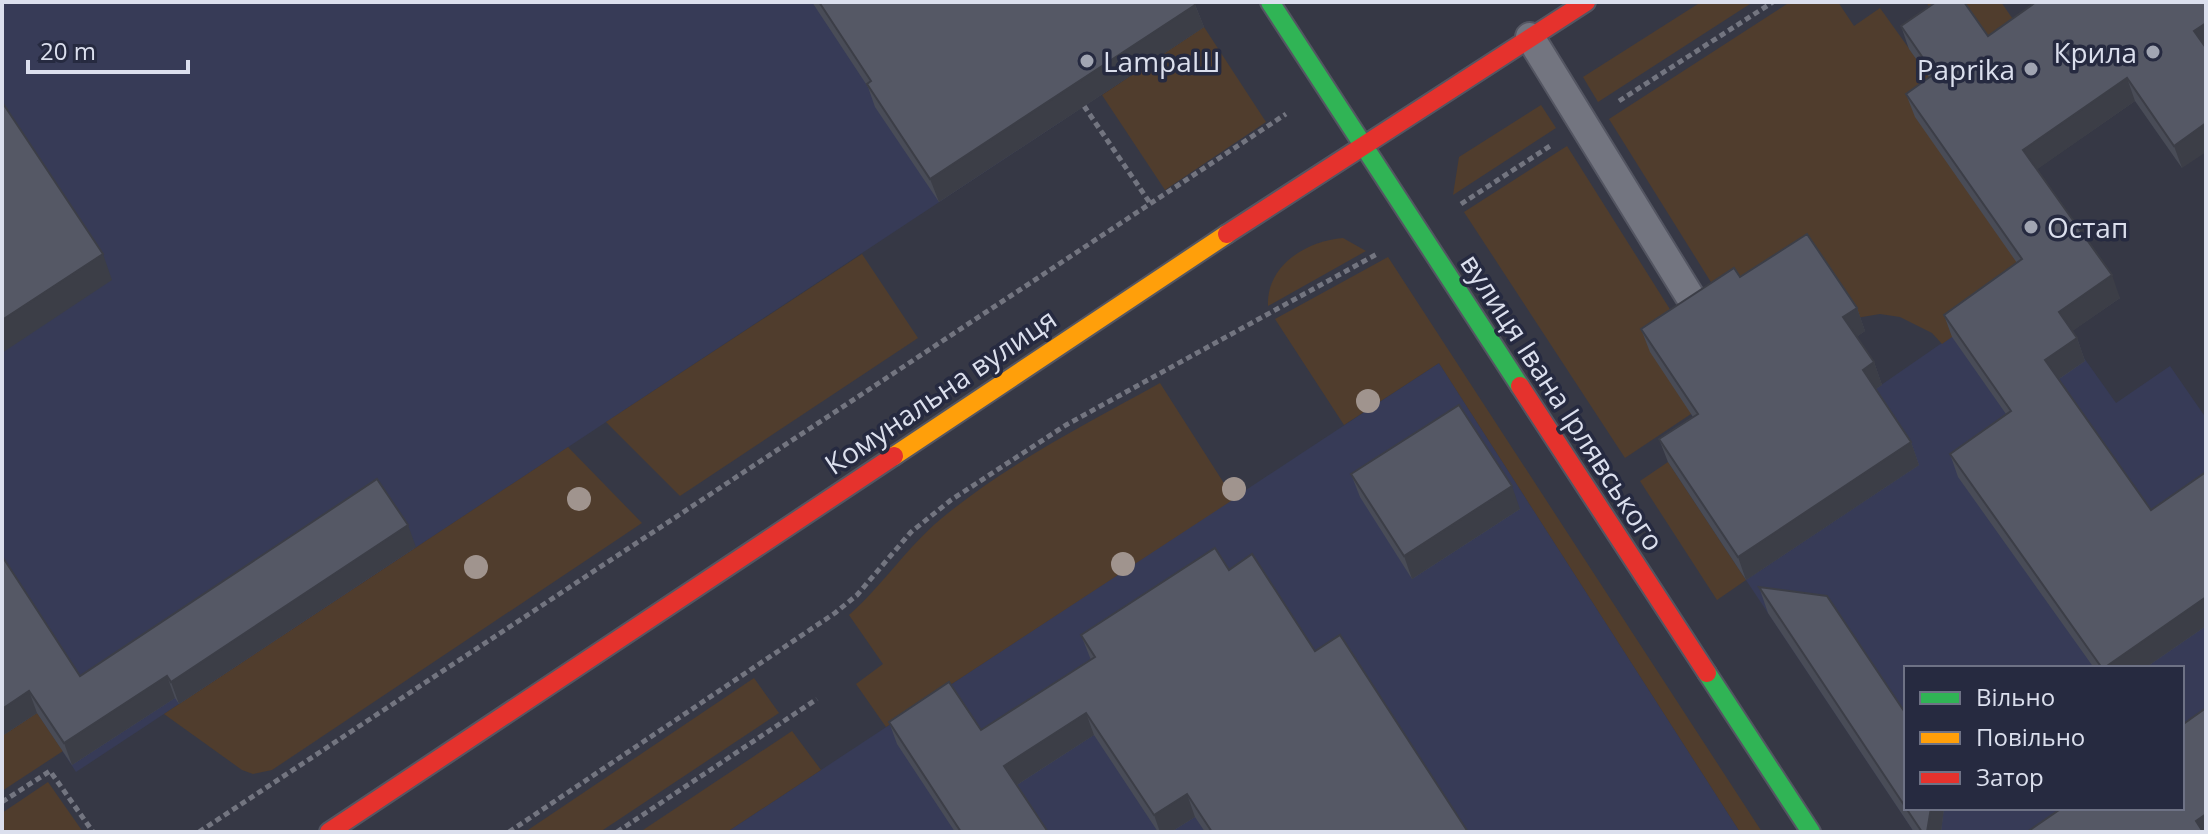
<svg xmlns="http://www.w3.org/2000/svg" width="2208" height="834" viewBox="0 0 2208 834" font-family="'Open Sans',sans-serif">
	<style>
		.built { fill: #373b57; fill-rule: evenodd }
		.green { fill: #503d2d }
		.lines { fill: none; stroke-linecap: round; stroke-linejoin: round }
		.lane-casing { stroke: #545662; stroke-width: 32 }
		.fast-casing { stroke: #545662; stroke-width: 22 }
		.slow-casing { stroke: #545662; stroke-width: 22 }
		.jam-casing { stroke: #545662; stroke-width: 22 }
		.path { stroke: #737580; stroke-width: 5; stroke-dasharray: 6 4; stroke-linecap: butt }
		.lane { stroke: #737580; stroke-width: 28 }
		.fast { stroke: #30b455; stroke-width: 18 }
		.slow { stroke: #ff9f0a; stroke-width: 18 }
		.jam { stroke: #e5322d; stroke-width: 18 }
		.tree { fill: #a0948e }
		.wall { fill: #494c57 }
		.shaded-wall { fill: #3c3e47 }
		.building { fill: #555865; stroke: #3c3e47; stroke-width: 2 }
		.poi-dot { fill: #a1a5b2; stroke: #262a40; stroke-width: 3 }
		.labels { text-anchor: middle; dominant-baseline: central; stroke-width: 7; stroke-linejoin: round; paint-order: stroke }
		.poi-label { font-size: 28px; fill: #dbdfed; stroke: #262a40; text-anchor: end }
		.street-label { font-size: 28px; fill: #dbdfed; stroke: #262a40 }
	</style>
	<rect width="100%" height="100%" fill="#363845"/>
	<g class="built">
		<path d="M2,2H983L1062,121L76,772L2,659Z"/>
		<path d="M2030,282L2116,403L2170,366L2206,418V832H1914L1746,580L1918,465L1871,392ZM1906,668H2182V808H1906Z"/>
		<path d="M1439,363L1740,832H727L1296,457Z"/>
	</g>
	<g class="green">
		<path d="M1701,2H1753L1598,102L1583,77Z"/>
		<path d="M1790,2H1838L1854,26L1880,8L1943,96L2030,282L1942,344L1932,333L1900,317L1880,314L1856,318L1724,303L1609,119Z"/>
		<path d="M1926,2H2001L2026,38L1996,59L1942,26Z"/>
		<path d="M1204,27L1266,122L1165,190L1102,95Z"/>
		<path d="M1541,105L1556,128L1453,195L1459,157Z"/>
		<path d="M1567,146L1683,330L1691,414L1625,458L1464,212Z"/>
		<path d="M1343,238L1366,251L1268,306C1266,265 1307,241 1343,238Z"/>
		<path d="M862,254L918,338L680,496L606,422Z"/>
		<path d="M1388,257L1762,832H1740L1439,363L1344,425L1275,319Z"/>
		<path d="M1160,383L1234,499L886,727L856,684L883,664L849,615C883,585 907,547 942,518C1007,464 1086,424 1160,383Z"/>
		<path d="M568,447L642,523L272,770L253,774L242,770L164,714Z"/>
		<path d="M1668,462L1746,580L1717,600L1640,481Z"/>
		<path d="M754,678L779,713L600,832H525Z"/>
		<path d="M37,713L63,751L2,791V736Z"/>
		<path d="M792,731L821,770L727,832H640Z"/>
		<path d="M48,782L83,832H2V813Z"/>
	</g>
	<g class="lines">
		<defs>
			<path id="lane" d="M1530,37L1689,295"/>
			<g id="fast">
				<path d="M1270,2L1520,386"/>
				<path d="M1707,673L1811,832"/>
			</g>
			<path id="slow" d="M894,456L1227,234"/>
			<g id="jam">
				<path d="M1227,234L1586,2"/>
				<path d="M1520,386L1707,673"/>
				<path d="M329,832L894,456"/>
			</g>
		</defs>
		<use href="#lane" class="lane-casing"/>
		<use href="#fast" class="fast-casing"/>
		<use href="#slow" class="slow-casing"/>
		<use href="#jam" class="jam-casing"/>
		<g class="path">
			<path d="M1619,101L1773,2"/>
			<path d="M1084,106L1150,203"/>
			<path d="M1461,204L1550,146"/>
			<path d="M2,802L50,771L93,832"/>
			<path d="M199,832L1286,114"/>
			<path d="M509,832L835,613L857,595L911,532L951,500L1066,425L1377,254"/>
			<path d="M617,832L817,699"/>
		</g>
		<use href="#lane" class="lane"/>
		<use href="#fast" class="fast"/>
		<use href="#slow" class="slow"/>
		<use href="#jam" class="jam"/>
	</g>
	<g class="tree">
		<circle cx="1368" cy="401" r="12"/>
		<circle cx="1234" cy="489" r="12"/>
		<circle cx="579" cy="499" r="12"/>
		<circle cx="1123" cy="564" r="12"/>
		<circle cx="476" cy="567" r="12"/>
	</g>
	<g class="wall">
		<path d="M812,2H1194L1204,27L939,202L875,107L868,87Z"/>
		<path d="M2206,2L2182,168L2135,101L2037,169L2120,298L2072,331L2077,338L2085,361L2059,379L2206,626L2145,668H2094L1958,477L1950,454L2006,414L1952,337L1944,315L2017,263L1915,117L1906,94L1929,77L1909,49L1901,26L1988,36Z"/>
		<path d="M1857,308L1865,331L1856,337L1874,362L1882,385L1876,389L1911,442L1919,465L1746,580L1668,462L1659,439L1693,417L1650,352L1641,329Z"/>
		<path d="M1351,474L1520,509L1412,579L1360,497Z"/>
		<path d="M416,547L179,704L175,698L72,765L37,713L2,736V556L80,676Z"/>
		<path d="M1229,570L1315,651L1468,832H1205L1195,817L1171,832H1158L1094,735L1017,785L1048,832H955L897,744L889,722L981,730L1091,660L1081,635Z"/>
		<path d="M1759,587L1906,808H1944L1941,832H1914L1768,613Z"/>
	</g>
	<g class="shaded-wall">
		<path d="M1195,5L1204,27L939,202L930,179Z"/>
		<path d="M2206,23V51L2194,31Z"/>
		<path d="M2127,78L2135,101L2032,173L2023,150Z"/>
		<path d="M2206,123V152L2182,168L2174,146Z"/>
		<path d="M103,254L112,280L2,353V320Z"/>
		<path d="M2112,275L2120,298L2067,335L2059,312Z"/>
		<path d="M1857,308L1865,331L1852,340L1843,317Z"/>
		<path d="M2077,338L2085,361L2053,383L2045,360Z"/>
		<path d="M1874,362L1882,385L1871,392L1863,370Z"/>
		<path d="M1911,442L1919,465L1746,580L1738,557Z"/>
		<path d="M1512,486L1520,509L1412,579L1404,556Z"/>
		<path d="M408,525L416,547L179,704L171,682Z"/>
		<path d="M2206,597V626L2145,668H2104Z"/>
		<path d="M167,676L175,698L72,765L64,743Z"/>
		<path d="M29,691L37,713L2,736V709Z"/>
		<path d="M1086,713L1094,735L1012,788L1004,766Z"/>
		<path d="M1187,794L1195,817L1171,832H1160L1154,815Z"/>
		<path d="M1931,808H1944L1941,832H1927Z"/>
		<path d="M2206,814V832H2200L2196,821Z"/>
	</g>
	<g class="building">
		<path d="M819,2H1194L1195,5L930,179L867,84L871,81Z"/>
		<path d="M1936,2H1964L1988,36L2036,2H2206V23L2194,31L2206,48V123L2174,146L2127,78L2023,150L2112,275L2059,312L2077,338L2045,360L2151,510L2206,472V597L2104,668H2102L1950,454L2011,411L1944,315L2022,259L1906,94L1934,74L1901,26Z"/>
		<path d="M2,102L103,254L2,320Z"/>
		<path d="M1807,234L1857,308L1843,317L1874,362L1863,370L1911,442L1738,557L1659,439L1698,414L1641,329L1734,268L1740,277Z"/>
		<path d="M1459,405L1512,486L1404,556L1351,474Z"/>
		<path d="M377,479L408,525L171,682L167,676L64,743L29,691L2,709V556L80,676Z"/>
		<path d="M1215,548L1229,570L1252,554L1315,651L1340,635L1468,832H1212L1187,794L1154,815L1086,713L1004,766L1048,832H961L889,722L949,682L981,730L1095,657L1081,635Z"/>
		<path d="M1759,587L1827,596L1906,714V808Z"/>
		<path d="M2206,708V814L2196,821L2203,832H2027L2062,808H2182V725Z"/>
		<path d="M1906,808H1931L1927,832H1922Z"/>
	</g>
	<g class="poi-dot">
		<circle cx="2153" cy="52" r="8"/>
		<circle cx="1087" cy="61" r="8"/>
		<circle cx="2031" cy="69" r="8"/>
		<circle cx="2031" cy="227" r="8"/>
	</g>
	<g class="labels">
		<g class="poi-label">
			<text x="2137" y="52">Крила</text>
			<text x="1103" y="61" text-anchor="start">LampaШ</text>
			<text x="2015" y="69">Paprika</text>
			<text x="2047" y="227" text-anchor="start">Остап</text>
		</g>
		<g class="street-label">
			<text transform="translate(940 391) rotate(-34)">Комунальна вулиця</text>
			<text transform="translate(1563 402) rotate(57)">вулиця Івана Ірлявського</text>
		</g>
	</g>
	<rect width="2208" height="834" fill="none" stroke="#dbdfed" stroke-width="8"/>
	<rect x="1904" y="666" width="280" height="144" fill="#262a40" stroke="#6e7285" stroke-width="2"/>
	<rect x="1920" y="692" width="40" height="12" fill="#30b455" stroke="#6e7285" stroke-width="2"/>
	<text x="1976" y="706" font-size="24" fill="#dbdfed">Вільно</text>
	<rect x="1920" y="732" width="40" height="12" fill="#ff9f0a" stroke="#6e7285" stroke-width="2"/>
	<text x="1976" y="746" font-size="24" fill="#dbdfed">Повільно</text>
	<rect x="1920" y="772" width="40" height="12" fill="#e5322d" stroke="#6e7285" stroke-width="2"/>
	<text x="1976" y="786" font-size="24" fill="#dbdfed">Затор</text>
	<path d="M28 60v12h160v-12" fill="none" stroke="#dbdfed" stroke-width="4"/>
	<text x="40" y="60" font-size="24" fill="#dbdfed" stroke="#262a40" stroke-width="6" paint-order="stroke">20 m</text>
</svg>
